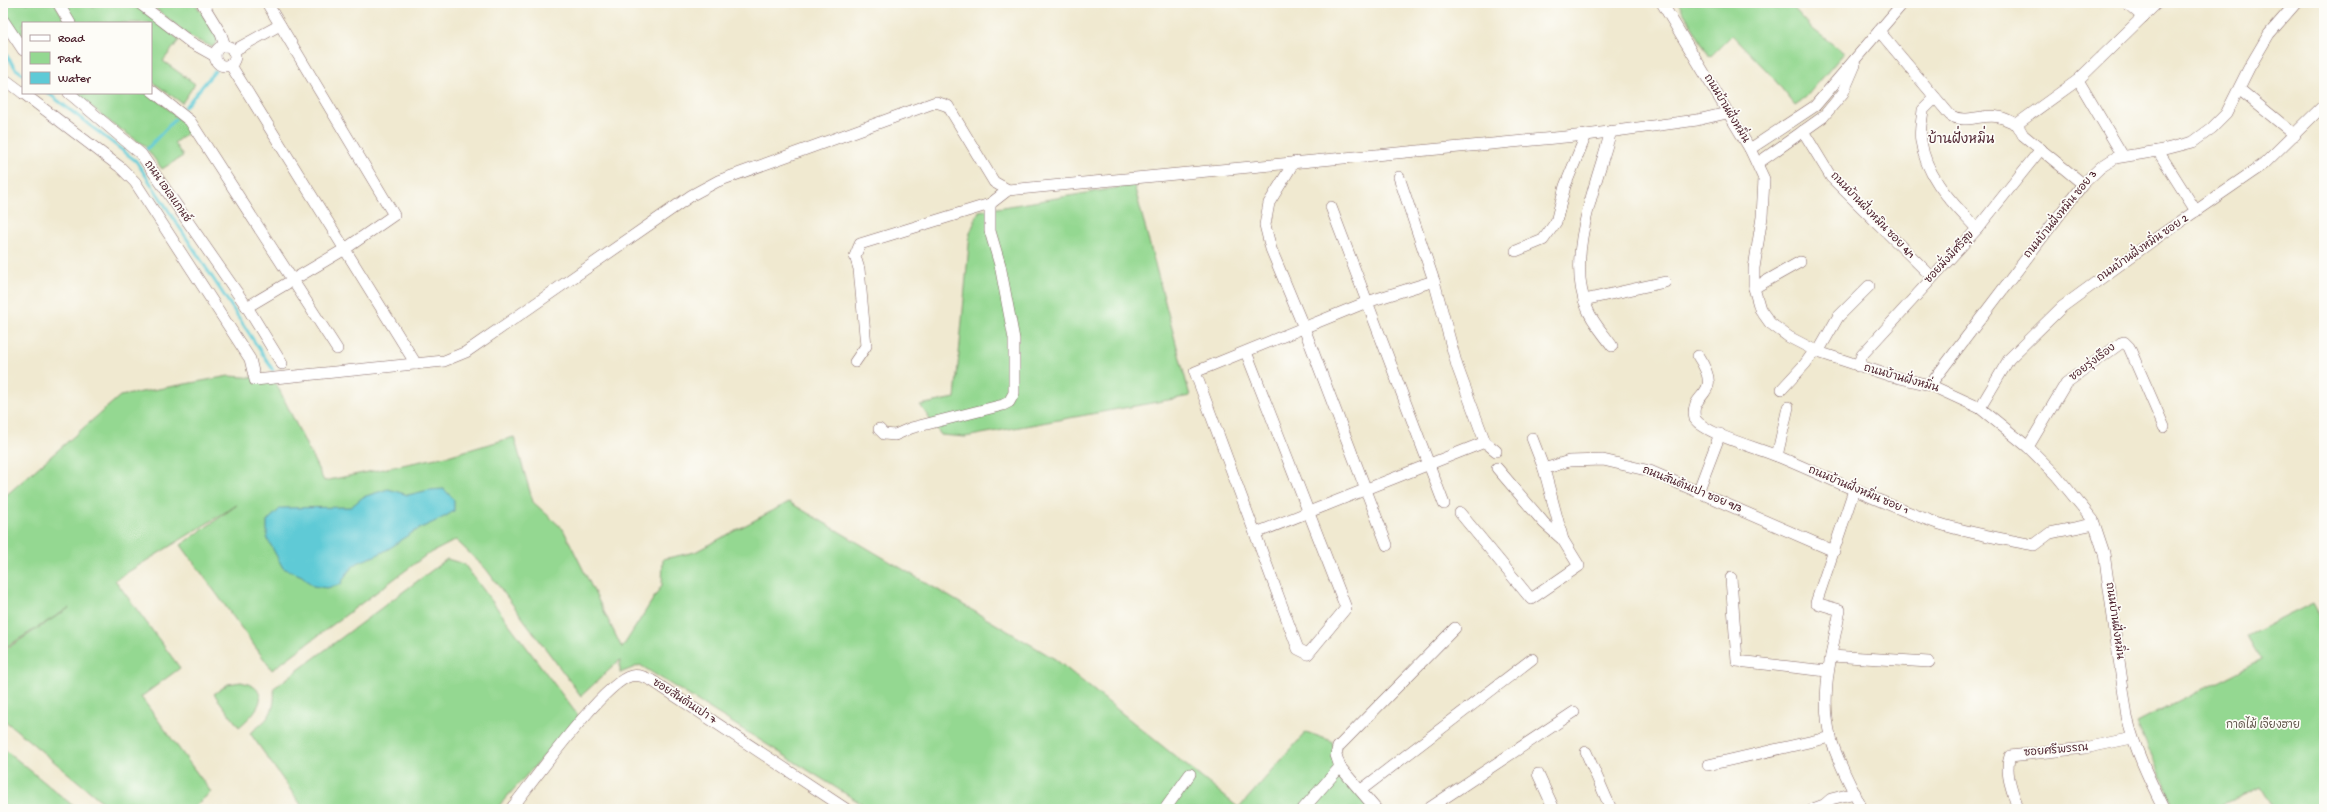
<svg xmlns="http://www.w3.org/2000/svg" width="2327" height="812" viewBox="0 0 2327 812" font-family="'Gochi Hand','Playpen Sans Thai',sans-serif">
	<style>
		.green { fill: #94d891; stroke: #6f7c5e }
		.water { fill: #5ecad6; stroke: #547480 }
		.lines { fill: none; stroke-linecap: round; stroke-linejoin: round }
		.stream { stroke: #5ecad6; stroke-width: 3 }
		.minor-casing { stroke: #846665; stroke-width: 12 }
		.minor { stroke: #fff; stroke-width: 11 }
		.labels { text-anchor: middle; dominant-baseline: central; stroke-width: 3.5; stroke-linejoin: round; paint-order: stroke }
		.street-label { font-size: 11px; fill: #4a1f2b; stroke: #fdfcf7 }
		.park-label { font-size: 11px; fill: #60564a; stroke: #fdfcf7 }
		.quarter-label { font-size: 13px; fill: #4a1f2b; stroke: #fdfcf7 }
	</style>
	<rect width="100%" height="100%" fill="#fdfcf7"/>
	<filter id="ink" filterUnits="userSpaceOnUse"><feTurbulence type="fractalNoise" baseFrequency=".025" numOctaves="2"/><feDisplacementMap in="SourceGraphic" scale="8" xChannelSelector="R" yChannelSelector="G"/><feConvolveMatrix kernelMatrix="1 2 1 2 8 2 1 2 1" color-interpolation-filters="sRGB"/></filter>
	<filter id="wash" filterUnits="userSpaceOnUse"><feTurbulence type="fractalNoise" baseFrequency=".012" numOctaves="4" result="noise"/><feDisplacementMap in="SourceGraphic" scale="16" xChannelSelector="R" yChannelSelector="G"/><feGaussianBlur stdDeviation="0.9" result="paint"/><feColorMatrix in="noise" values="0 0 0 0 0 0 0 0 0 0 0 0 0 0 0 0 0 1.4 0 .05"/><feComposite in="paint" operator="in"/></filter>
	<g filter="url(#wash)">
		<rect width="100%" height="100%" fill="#f0e9d0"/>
		<g class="green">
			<path d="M3,3H55L66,23H23V44L3,13Z"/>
			<path d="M64,3H90L93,8L98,3H134L179,40L163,61L195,84L182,103L151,81V23H76Z"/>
			<path d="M149,3H195L218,39L213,47L192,38Z"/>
			<path d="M1678,3H1772L1776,9L1783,3H1789L1814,30L1844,53L1805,98L1795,105L1769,73L1732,35L1710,57Z"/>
			<path d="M75,93H150L191,130L174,143L183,156L162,169L144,145L114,125Z"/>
			<path d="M1134,185L1190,396L965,437L941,435L920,405L955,398L970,233L979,211Z"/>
			<path d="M229,376L274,379L324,481L451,455L514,437L533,502L563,529L622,648L662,585L663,559L695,552L789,502L1055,659L1239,808L1306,732L1332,741L1340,767L1373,809H870L640,665L620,673V660L581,696L486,569L456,540L425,556L272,670L181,545L237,505L115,580L180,668L141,697L211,792L192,809H111L3,719V651L69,608L3,649V498L120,396Z"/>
			<path d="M447,559L464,564L579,717L496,809H304L250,733C268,720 276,712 274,688Z"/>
			<path d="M2313,603L2324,623V809H2274L2261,787L2213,809H2176L2137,723L2261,660L2247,636Z"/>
			<path d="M241,682C276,690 256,713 239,727L214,694L228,684Z"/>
			<path d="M3,748L77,809H3Z"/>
		</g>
		<path class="water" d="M388,489L408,495L429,490L444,489L454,500V511C442,519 431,523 419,529C406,535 395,546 383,552C360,564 354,558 341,584L327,588L313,586L302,576L283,568L267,538V521L281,508L351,507L363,497Z"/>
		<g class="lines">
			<g class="stream">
				<path d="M3,50L16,69L23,74"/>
				<path d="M48,93L136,161L273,370"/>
				<path d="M185,107L215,71"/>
				<path d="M147,149L175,119"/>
			</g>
		</g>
	</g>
	<g filter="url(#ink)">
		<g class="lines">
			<defs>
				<g id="minor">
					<path d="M58,3L70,23"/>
					<path d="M139,3L190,42L215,56"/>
					<path d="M202,3L221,34L225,46"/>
					<path d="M1662,3L1750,149L1764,179L1762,217L1754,268V288L1760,309L1770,323L1789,337L1818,352L1891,376L1930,385L1980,408L2028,447L2056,475L2093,520L2104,553L2127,717C2135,750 2149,779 2164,809"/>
					<path d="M2127,3L2143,17"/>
					<path d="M3,20L23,50"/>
					<path d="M1879,31L1950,115C1965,125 1982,113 1999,117C2005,118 2011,122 2017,124L2078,80L2157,3"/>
					<circle cx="225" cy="56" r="10"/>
					<path d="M233,51L280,25"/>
					<path d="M230,64L416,364"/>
					<path d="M3,78L23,93"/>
					<path d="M2078,80L2123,156"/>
					<path d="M2239,89L2295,135"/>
					<path d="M151,90L190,121L337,349"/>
					<path d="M23,93L120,167L135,182L250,359L255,380L444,361L466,352L692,195L718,181L936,102L948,106L994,182L1008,190L1586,135L1697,120L1727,113"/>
					<path d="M69,93L141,154L247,307L282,364"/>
					<path d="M1935,98L1923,110C1922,120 1919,132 1921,141C1926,178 1953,203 1977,229"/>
					<path d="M2017,124L2023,135L2083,184"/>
					<path d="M1611,131C1597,183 1565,256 1587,308C1592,322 1604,334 1612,346"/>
					<path d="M1803,131L1831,177L1932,277"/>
					<path d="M1750,149L1815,106L1903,3"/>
					<path d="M2158,151L2196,211"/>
					<path d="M1294,162L1269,203L1265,225L1271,249L1304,328L1387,545"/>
					<path d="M1758,163L1823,117L1843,93L1855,65"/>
					<path d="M1399,177L1434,281L1457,366L1485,442L1496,451"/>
					<path d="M1331,207L1444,504"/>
					<path d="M1516,251L1543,240L1556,222L1565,186L1586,135"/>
					<path d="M1754,288L1800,262"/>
					<path d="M1584,300L1665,282"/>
					<path d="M247,307L345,249L394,215L267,3"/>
					<path d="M1246,352L1346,608L1308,654L1298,649L1195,372L1367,302L1434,281"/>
					<path d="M1818,352L1838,317L1869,286"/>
					<path d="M1698,356C1726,399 1688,390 1695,419C1705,434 1758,448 1777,456C1830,478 1882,504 1937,523C1968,533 2002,539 2034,545L2050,533L2094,524"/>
					<path d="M855,362L866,346L859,269L855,256L860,244L990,204L1008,190"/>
					<path d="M1858,366L1862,355L1977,229L2041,149"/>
					<path d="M1930,385L2083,184L2101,167L2115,158L2158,151L2193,142L2212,128L2226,114L2249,68L2269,34L2296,3"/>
					<path d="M1782,389L1805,364L1815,350"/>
					<path d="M1980,408L2009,359L2062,307L2155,239L2264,164L2324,105"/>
					<path d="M879,429L884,434L895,435L911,428L1003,405L1009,402L1014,393V339L1000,265L990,231V204"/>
					<path d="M2028,447L2066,383L2121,343L2124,342L2129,347L2164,427"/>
					<path d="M1777,456L1788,407"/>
					<path d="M1497,468L1544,523L1563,540"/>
					<path d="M1544,469L1569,461L1603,460L1650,471L1834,551"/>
					<path d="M1854,490L1816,603L1840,610C1832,652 1819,697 1831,739C1838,763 1852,787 1862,809"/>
					<path d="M1698,492L1720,434"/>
					<path d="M1460,513L1531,599L1579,566L1563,540L1544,469L1532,438"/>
					<path d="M1256,533L1485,442"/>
					<path d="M1731,578L1737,661L1827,671"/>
					<path d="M1831,656L1929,662"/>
					<path d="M1586,752L1611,809"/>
					<path d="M1708,765L1831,737"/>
					<path d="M1340,767L1336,755L1338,747L1455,628"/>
					<path d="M1538,774L1554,809"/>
					<path d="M1361,790L1532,659"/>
					<path d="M511,809C532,783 604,682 631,676C638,674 645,677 651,680L846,809"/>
					<path d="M1165,809L1190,774"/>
					<path d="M1303,809L1340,767L1376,809"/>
					<path d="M1428,809L1574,712"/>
					<path d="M1813,809L1824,805L1831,799L1855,793"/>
					<path d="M2018,809C2013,792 2004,773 2010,756L2085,748L2132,738"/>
				</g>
			</defs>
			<use href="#minor" class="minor-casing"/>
			<use href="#minor" class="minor"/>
		</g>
	</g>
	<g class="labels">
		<g class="street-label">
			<text transform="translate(1726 109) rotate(59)">ถนนบ้านฝั่งหมิ่น</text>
			<text transform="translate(167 192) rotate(55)">ถนน เอเลแกนซ์</text>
			<text transform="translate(2061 215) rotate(-51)">ถนนบ้านฝั่งหมิน ซอย 3</text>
			<text transform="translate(1872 216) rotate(46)">ถนนบ้านฝั่งหมิน ซอย 4/1</text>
			<text transform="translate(2143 249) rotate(-35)">ถนนบ้านฝั่งหมิ่น ซอย 2</text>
			<text transform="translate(1950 258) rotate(-47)">ซอยมั่งมีศรีสุข</text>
			<text transform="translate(2093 363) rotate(-37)">ซอยรุ่งเรือง</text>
			<text transform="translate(1901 379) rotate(16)">ถนนบ้านฝั่งหมิ่น</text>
			<text transform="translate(1692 490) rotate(22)">ถนนสันต้นเปา ซอย 9/3</text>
			<text transform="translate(1858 491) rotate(23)">ถนนบ้านฝั่งหมิ่น ซอย 1</text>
			<text transform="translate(2114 621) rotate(82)">ถนนบ้านฝั่งหมิ่น</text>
			<text transform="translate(684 702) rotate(33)">ซอยสันต้นเปา 7</text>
			<text transform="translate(2056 751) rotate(-5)">ซอยศรีพรรณ</text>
		</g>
		<g class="park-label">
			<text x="2263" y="726">กาดไม้ เจียงฮาย</text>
		</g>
		<g class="quarter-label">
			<text x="1961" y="140">บ้านฝั่งหมิ่น</text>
		</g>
	</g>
	<rect width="2327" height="812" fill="none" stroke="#fdfcf7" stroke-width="16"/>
	<rect x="22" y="22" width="130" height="72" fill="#fdfcf7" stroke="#b5a4a5"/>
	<rect x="30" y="35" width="20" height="6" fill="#ffffff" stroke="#b5a4a5"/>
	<text x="58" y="42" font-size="12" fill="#4a1f2b">Road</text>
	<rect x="30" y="52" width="20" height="12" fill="#94d891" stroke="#b5a4a5"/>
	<text x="58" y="62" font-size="12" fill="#4a1f2b">Park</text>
	<rect x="30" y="72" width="20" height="12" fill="#5ecad6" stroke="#b5a4a5"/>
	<text x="58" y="82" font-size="12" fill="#4a1f2b">Water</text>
</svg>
